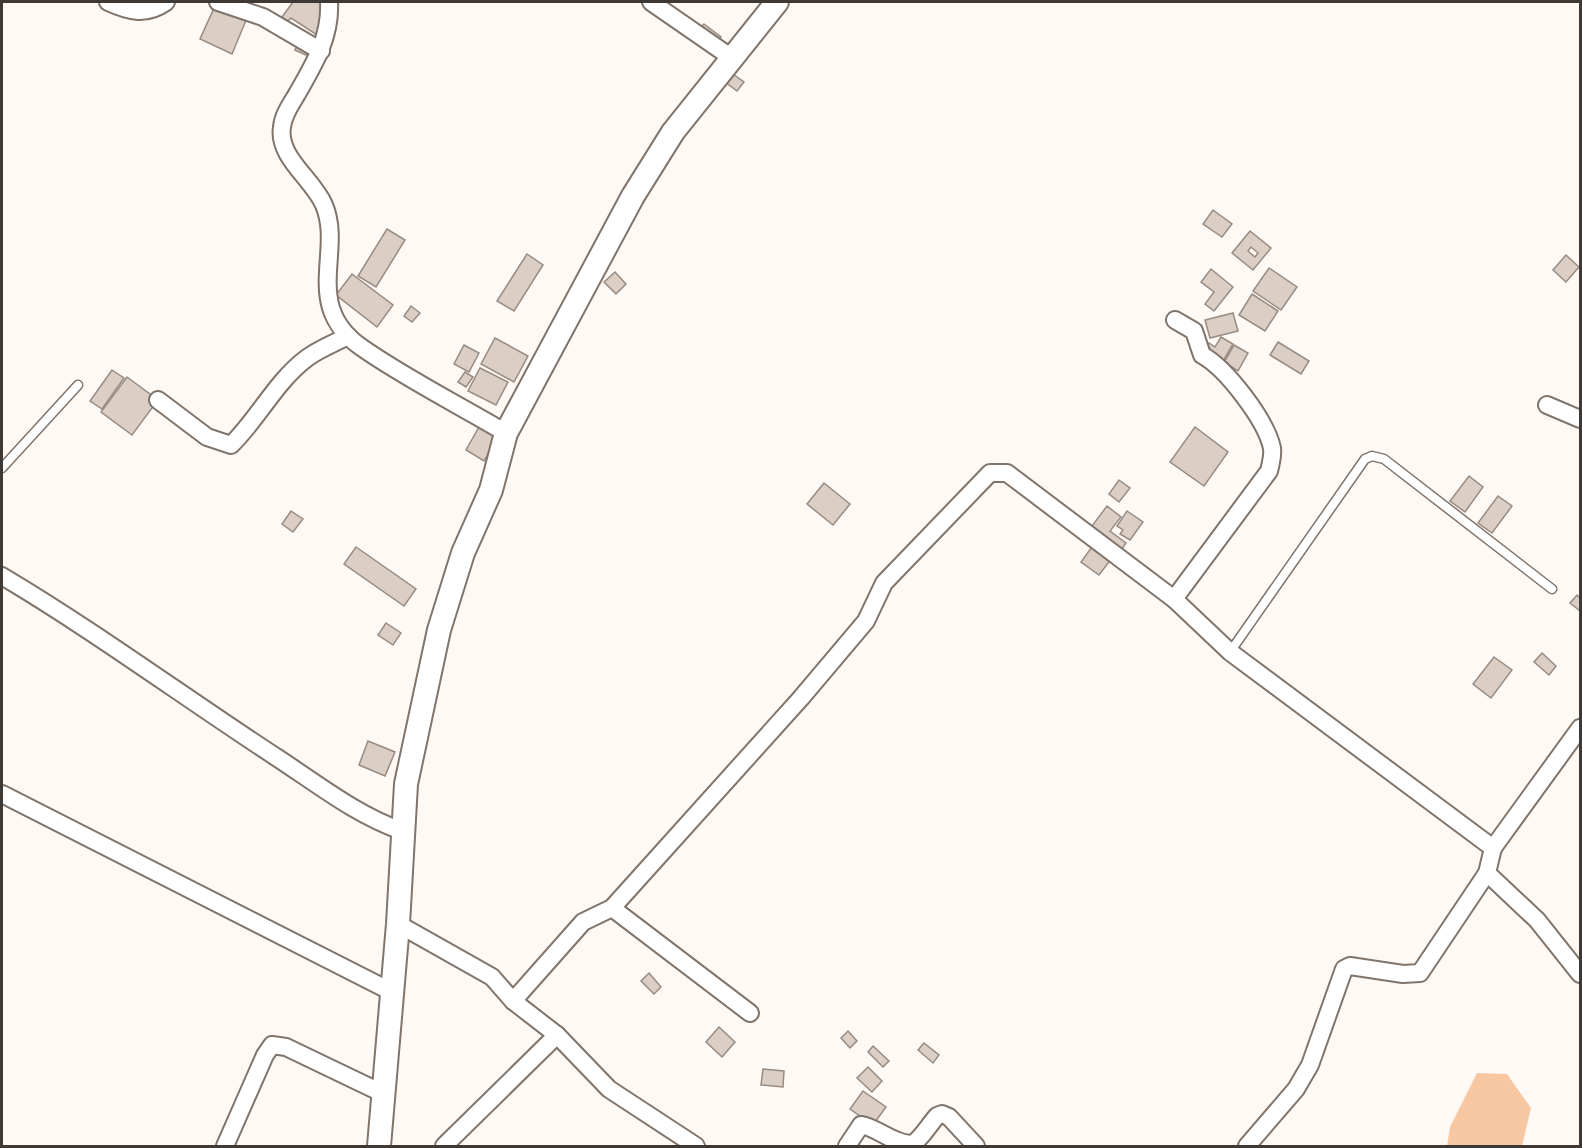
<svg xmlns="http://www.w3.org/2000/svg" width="1582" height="1148" viewBox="0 0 1582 1148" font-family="Manrope,sans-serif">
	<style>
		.water { fill: #f7c7a1 }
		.building { fill: #dbcec4; stroke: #978b82; stroke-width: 1.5; fill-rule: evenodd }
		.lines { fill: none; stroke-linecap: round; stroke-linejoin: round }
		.lane-casing { stroke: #80746b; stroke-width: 11 }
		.street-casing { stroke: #80746b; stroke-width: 20 }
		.secondary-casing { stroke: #80746b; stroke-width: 26 }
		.lane { stroke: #fff; stroke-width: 8 }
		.street { stroke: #fff; stroke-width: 16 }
		.secondary { stroke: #fff; stroke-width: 22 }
	</style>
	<rect width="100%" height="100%" fill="#fff9f5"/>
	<path class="water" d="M1477,1073L1507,1074L1531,1108L1522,1146H1447L1450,1127Z"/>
	<g class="building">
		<path d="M293,2H322L320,37L291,18L287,22L282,17Z"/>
		<path d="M215,6L247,18L232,54L200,39Z"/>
		<path d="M704,24L721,37L717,42L700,28Z"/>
		<path d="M298,42L310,48L306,55L295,50Z"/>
		<path d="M727,70L744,82L737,91L721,79Z"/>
		<path d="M1213,210L1232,224L1222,237L1203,224Z"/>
		<path d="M387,229L405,240L376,287L358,276Z"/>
		<path d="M1250,231L1271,248L1253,270L1232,253ZM1251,247L1258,253L1255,257L1248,251Z"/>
		<path d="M527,254L543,265L514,311L497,301Z"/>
		<path d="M1566,255L1579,267L1566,282L1553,270Z"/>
		<path d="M1269,268L1297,287L1281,310L1253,291Z"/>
		<path d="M1211,269L1233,287L1214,311L1205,304L1214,292L1201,282Z"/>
		<path d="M615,272L626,284L616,294L604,282Z"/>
		<path d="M352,274L393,305L377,327L336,295Z"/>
		<path d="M1252,294L1278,311L1265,331L1239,315Z"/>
		<path d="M411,306L420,313L412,322L404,316Z"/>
		<path d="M1233,313L1238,331L1210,338L1205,320Z"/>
		<path d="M1221,337L1233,344L1222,363L1204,352L1209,343L1215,347Z"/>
		<path d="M495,338L528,356L514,382L481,364Z"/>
		<path d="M1278,342L1309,361L1301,374L1270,355Z"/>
		<path d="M464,345L479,353L469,372L454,364Z"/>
		<path d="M1234,345L1248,353L1238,371L1224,362Z"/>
		<path d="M480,368L508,382L496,405L468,391Z"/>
		<path d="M112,370L124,378L102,409L90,401Z"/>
		<path d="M465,372L473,377L466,387L458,382Z"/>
		<path d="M127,377L158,400L132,435L101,412Z"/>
		<path d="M479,427L498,438L484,461L466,450Z"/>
		<path d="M1195,427L1228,452L1204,486L1170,462Z"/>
		<path d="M1469,476L1483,487L1465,512L1450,501Z"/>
		<path d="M1119,480L1130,488L1119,502L1109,494Z"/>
		<path d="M824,483L850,504L833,525L807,504Z"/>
		<path d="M1498,496L1512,506L1492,533L1478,523Z"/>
		<path d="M1107,506L1121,517L1110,531L1126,543L1120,552L1089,530Z"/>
		<path d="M291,511L303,519L293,532L282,524Z"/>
		<path d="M1127,511L1143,522L1130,540L1120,534L1123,530L1117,526Z"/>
		<path d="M1094,544L1112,558L1099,575L1081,562Z"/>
		<path d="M356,547L416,589L404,606L344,564Z"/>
		<path d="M1577,595L1580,598V611L1570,603Z"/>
		<path d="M386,623L401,633L393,645L378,635Z"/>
		<path d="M1542,653L1556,666L1549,675L1534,662Z"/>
		<path d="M1494,657L1512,670L1491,698L1473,684Z"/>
		<path d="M368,741L395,752L385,776L359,765Z"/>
		<path d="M649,973L661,987L654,994L641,981Z"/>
		<path d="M719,1027L735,1042L722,1057L706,1042Z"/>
		<path d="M848,1031L857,1041L850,1048L841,1038Z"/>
		<path d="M924,1043L939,1055L933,1063L918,1050Z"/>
		<path d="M873,1046L889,1061L883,1067L868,1052Z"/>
		<path d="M868,1067L882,1081L872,1092L857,1078Z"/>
		<path d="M763,1069L784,1071L783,1087L761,1085Z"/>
		<path d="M863,1091L886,1107L873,1125L850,1109Z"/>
	</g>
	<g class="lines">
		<defs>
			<g id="lane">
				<path d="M2,468L78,385"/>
				<path d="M1230,652L1365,459L1372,456L1384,459L1552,589"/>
			</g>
			<g id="street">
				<path d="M108,2C130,12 146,16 166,2"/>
				<path d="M218,2L263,17L321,51"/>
				<path d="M329,2C331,37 314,64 297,94C291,104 283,115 282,127C277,157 313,179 324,205C338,238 321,274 331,308C336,324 348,338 361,347C405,378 459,405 506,433"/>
				<path d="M651,2L732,58"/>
				<path d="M158,400L207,437L231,445C258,419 276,381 307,358C319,349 335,343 348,336"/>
				<path d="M1547,405L1580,419"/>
				<path d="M2,576C96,632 184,697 276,757C316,783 356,815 402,831"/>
				<path d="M1174,599L1269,471C1271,463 1273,456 1272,448C1266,420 1226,368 1202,355L1194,331L1175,320"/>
				<path d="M2,794L392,992"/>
				<path d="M1487,873L1537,920L1580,974"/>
				<path d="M612,908L750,1013"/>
				<path d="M398,924L492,977L513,1001L557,1035L609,1089L696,1146"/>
				<path d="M513,1001L583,922L612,908L801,698L866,621L884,583L990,473H1007L1174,599L1230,652L1493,848L1580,728"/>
				<path d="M225,1146L265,1055L272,1045L286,1047L384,1094"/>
				<path d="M444,1146L557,1035"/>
				<path d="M847,1146L861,1125C877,1127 899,1148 914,1143C923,1136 929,1125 937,1116L942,1114L949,1117L976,1146"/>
				<path d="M1247,1146L1296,1089L1310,1065L1344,969L1350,966L1403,974L1420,973L1487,873L1493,848"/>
			</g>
			<path id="secondary" d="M379,1146L398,924L406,784L439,630L463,553L491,490L506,433L633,196L673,132L777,2"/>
		</defs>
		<use href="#lane" class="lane-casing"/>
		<use href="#street" class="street-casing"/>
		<use href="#secondary" class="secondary-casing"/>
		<use href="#lane" class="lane"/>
		<use href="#street" class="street"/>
		<use href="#secondary" class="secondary"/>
	</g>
	<rect width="1582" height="1148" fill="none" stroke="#3e3935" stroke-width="6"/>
</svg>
